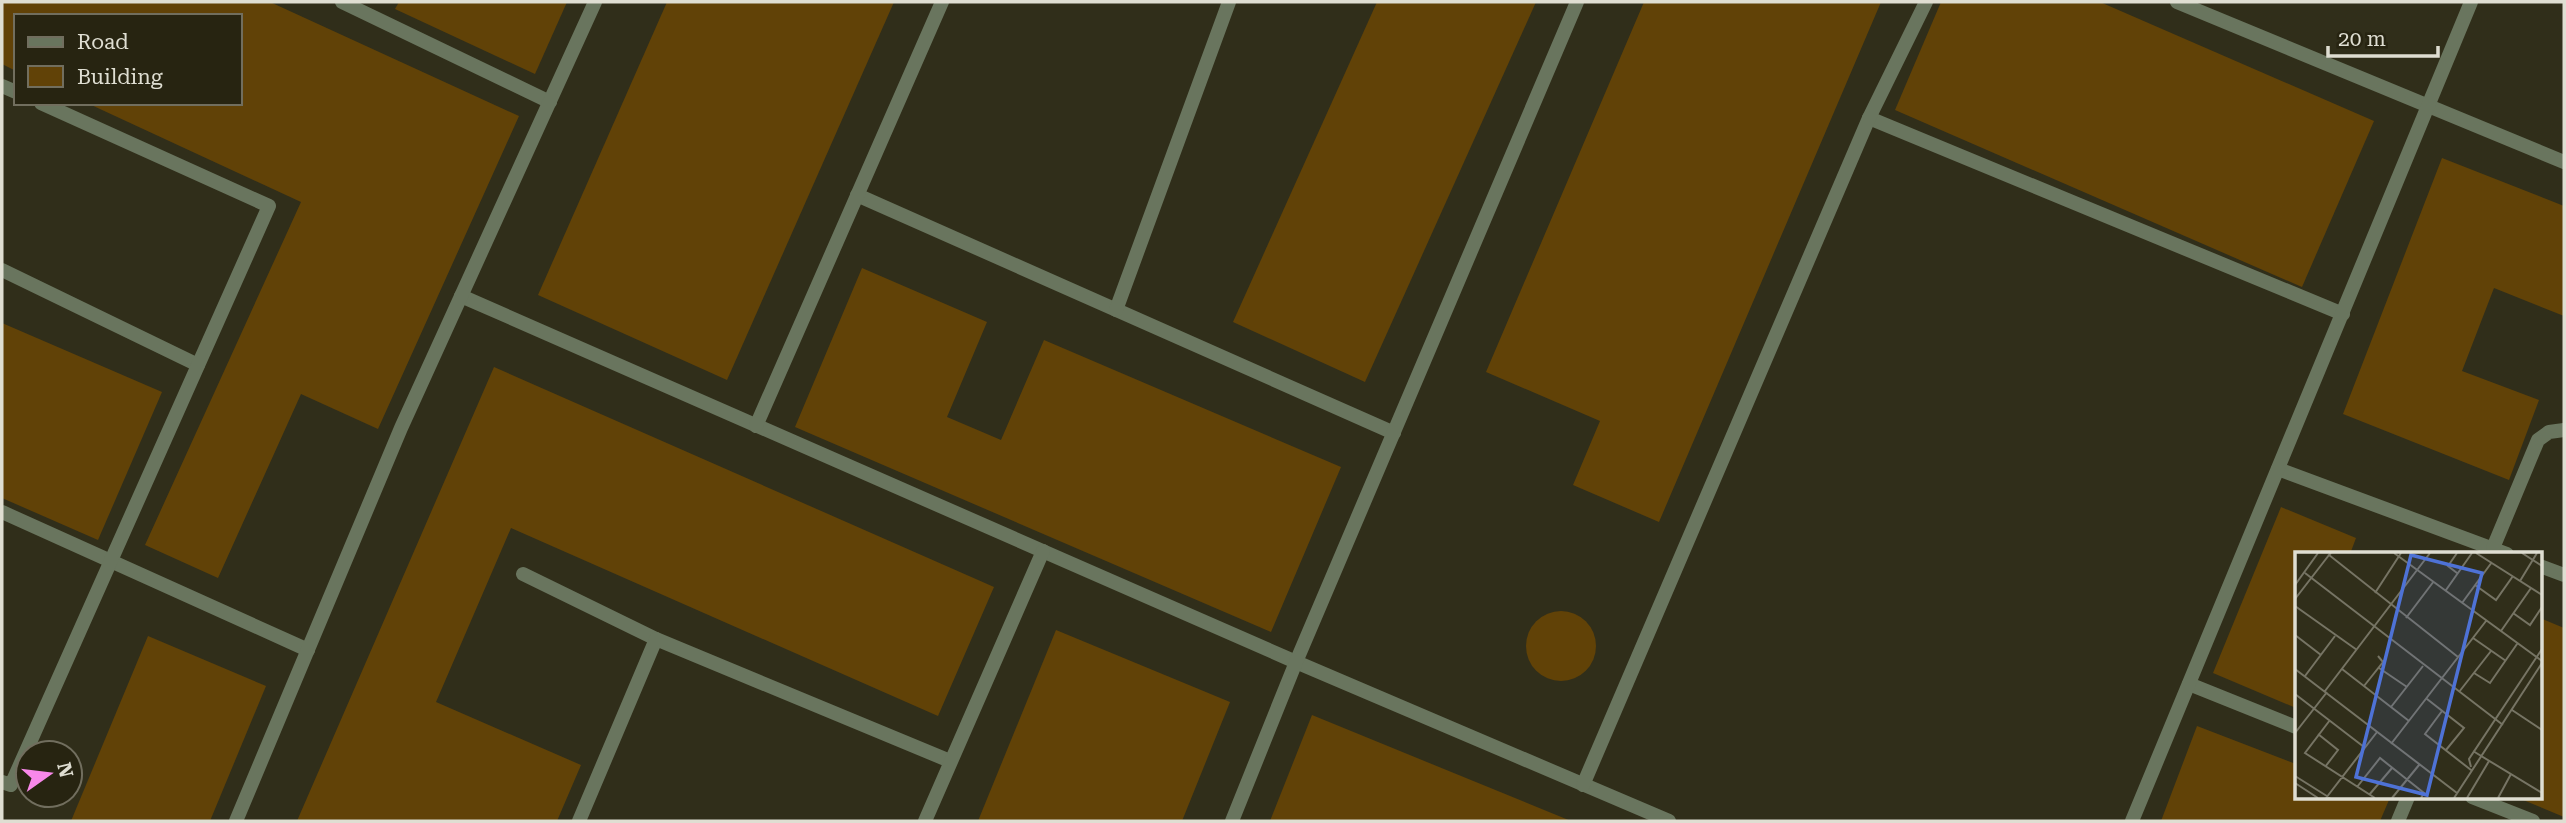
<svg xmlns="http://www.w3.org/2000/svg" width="2566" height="823" viewBox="0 0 2566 823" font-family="'Roboto Serif',serif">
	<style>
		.building { fill: #614207 }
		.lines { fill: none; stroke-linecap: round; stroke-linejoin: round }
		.minor { stroke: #69755e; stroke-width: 14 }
		.inset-road { fill: none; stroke: #767464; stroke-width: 2 }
		.view { fill: #4e72d6; fill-opacity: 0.15; stroke: #4e72d6; stroke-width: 3.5 }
		.inset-edge { fill: none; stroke: #dfded2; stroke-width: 3.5 }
	</style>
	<rect width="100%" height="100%" fill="#302e1a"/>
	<g class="building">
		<path d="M2,2H270L519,116L378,429L301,394L218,578L145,545L301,202L87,103H240V16H16V71L2,64Z"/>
		<path d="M399,2H567L535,74L395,9Z"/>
		<path d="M667,2H894L727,380L538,295Z"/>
		<path d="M1377,2H1536L1365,382L1233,322Z"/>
		<path d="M1644,2H1881L1659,522L1573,485L1600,421L1486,372Z"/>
		<path d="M1941,2H2100L2374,121L2302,287L1895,110Z"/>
		<path d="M2442,158L2564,206V316L2494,288L2462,371L2539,400L2509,480L2343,414Z"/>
		<path d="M862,268L987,322L947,417L1001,440L1044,340L1341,467L1271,632L795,427Z"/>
		<path d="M2,323L162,392L98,540L2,498Z"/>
		<path d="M494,367L994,587L938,716L511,528L436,702L581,765L557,821H297Z"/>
		<path d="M2281,507L2356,538L2350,554H2296V708L2213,673Z"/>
		<circle cx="1561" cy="646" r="35"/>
		<path d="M2540,618L2564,628V817L2516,797H2540Z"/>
		<path d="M1056,630L1230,702L1182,821H978Z"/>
		<path d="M148,636L266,686L210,821H71Z"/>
		<path d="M1312,715L1571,821H1270Z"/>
		<path d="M2197,726L2296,764V797H2381L2389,800L2380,821H2161Z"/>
	</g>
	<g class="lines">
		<g class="minor">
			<path d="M342,2L550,102"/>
			<path d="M2177,2L2564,162"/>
			<path d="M2,86L16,92"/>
			<path d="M1869,118L2343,314"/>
			<path d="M857,195L1394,433"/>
			<path d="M2,270L198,365"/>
			<path d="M461,296L1296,662L1669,821"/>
			<path d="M1116,310L1229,2"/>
			<path d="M756,426L942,2"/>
			<path d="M2278,469L2507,554"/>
			<path d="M2,512L308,650"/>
			<path d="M2493,548L2538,440L2549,432L2564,430"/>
			<path d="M2540,566L2564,575"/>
			<path d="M523,574L656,639"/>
			<path d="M2189,684L2296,727"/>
			<path d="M2,782L11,785L269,206L41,103"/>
			<path d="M1583,785L1869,118L1926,2"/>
			<path d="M2472,797L2533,821"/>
			<path d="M236,821L401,428L595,2"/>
			<path d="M579,821L656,639L950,761"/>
			<path d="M925,821L1043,551"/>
			<path d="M1232,821L1296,662L1577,2"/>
			<path d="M2132,821L2471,2"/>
			<path d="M2398,821L2408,797"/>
		</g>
	</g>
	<g transform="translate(2295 552)">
		<rect width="247" height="247" fill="#302e1a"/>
		<path class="inset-road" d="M36,1L34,3L163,105M99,1L247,109M162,1L153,14L162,21M181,1L247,43M227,1L247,14M10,21L208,173M225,29L242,1M0,33L23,1M180,33L201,48L218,24M151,38L177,1M80,41L106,1M0,47L34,3M167,51L197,10M0,54L62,98M218,61L235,73L247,55M111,66L139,29M206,79L236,36M0,83L26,103M178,86L211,109M84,116L112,135M0,117L162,241M47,117L114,169M179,121L195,131L222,92M10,124L40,84M69,134L88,110L83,104M30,139L135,1M164,140L196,99M0,142L69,195M132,147L169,176L151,198M96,155L128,114M217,158L247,178M147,159L130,182L176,218M35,168L10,201L80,246M0,181L32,140M23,182L43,198L30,215M96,192L191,69M178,199L247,241M176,215L174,207L247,97M0,224L35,246M0,231L23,246M62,235L85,206L129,241L126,246M74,243L97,216M31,246L82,180M97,246L124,213M159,246L247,111M172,246L194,209M203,246L216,222"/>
		<path class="view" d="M116,3L187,21L132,243L61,225Z"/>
		<rect width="247" height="247" class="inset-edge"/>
	</g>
	<rect width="2566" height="823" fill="none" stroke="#dfded2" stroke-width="7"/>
	<rect x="14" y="14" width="228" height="91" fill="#272411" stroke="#716e5e" stroke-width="2"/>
	<rect x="28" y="37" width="35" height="10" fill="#69755e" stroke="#716e5e" stroke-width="2"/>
	<text x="77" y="49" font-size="21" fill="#dfded2">Road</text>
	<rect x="28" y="66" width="35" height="21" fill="#614207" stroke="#716e5e" stroke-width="2"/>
	<text x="77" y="84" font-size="21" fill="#dfded2">Building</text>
	<g transform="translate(49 774) rotate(76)"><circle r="33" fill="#272411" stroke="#716e5e" stroke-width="2"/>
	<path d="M0-5L12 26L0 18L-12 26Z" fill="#f888ea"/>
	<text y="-10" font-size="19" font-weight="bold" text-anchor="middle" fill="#dfded2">N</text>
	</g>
	<path d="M2328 46v10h110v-10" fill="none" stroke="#dfded2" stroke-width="3.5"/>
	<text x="2338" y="46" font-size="21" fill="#dfded2" stroke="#272411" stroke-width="5" paint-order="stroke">20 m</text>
</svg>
